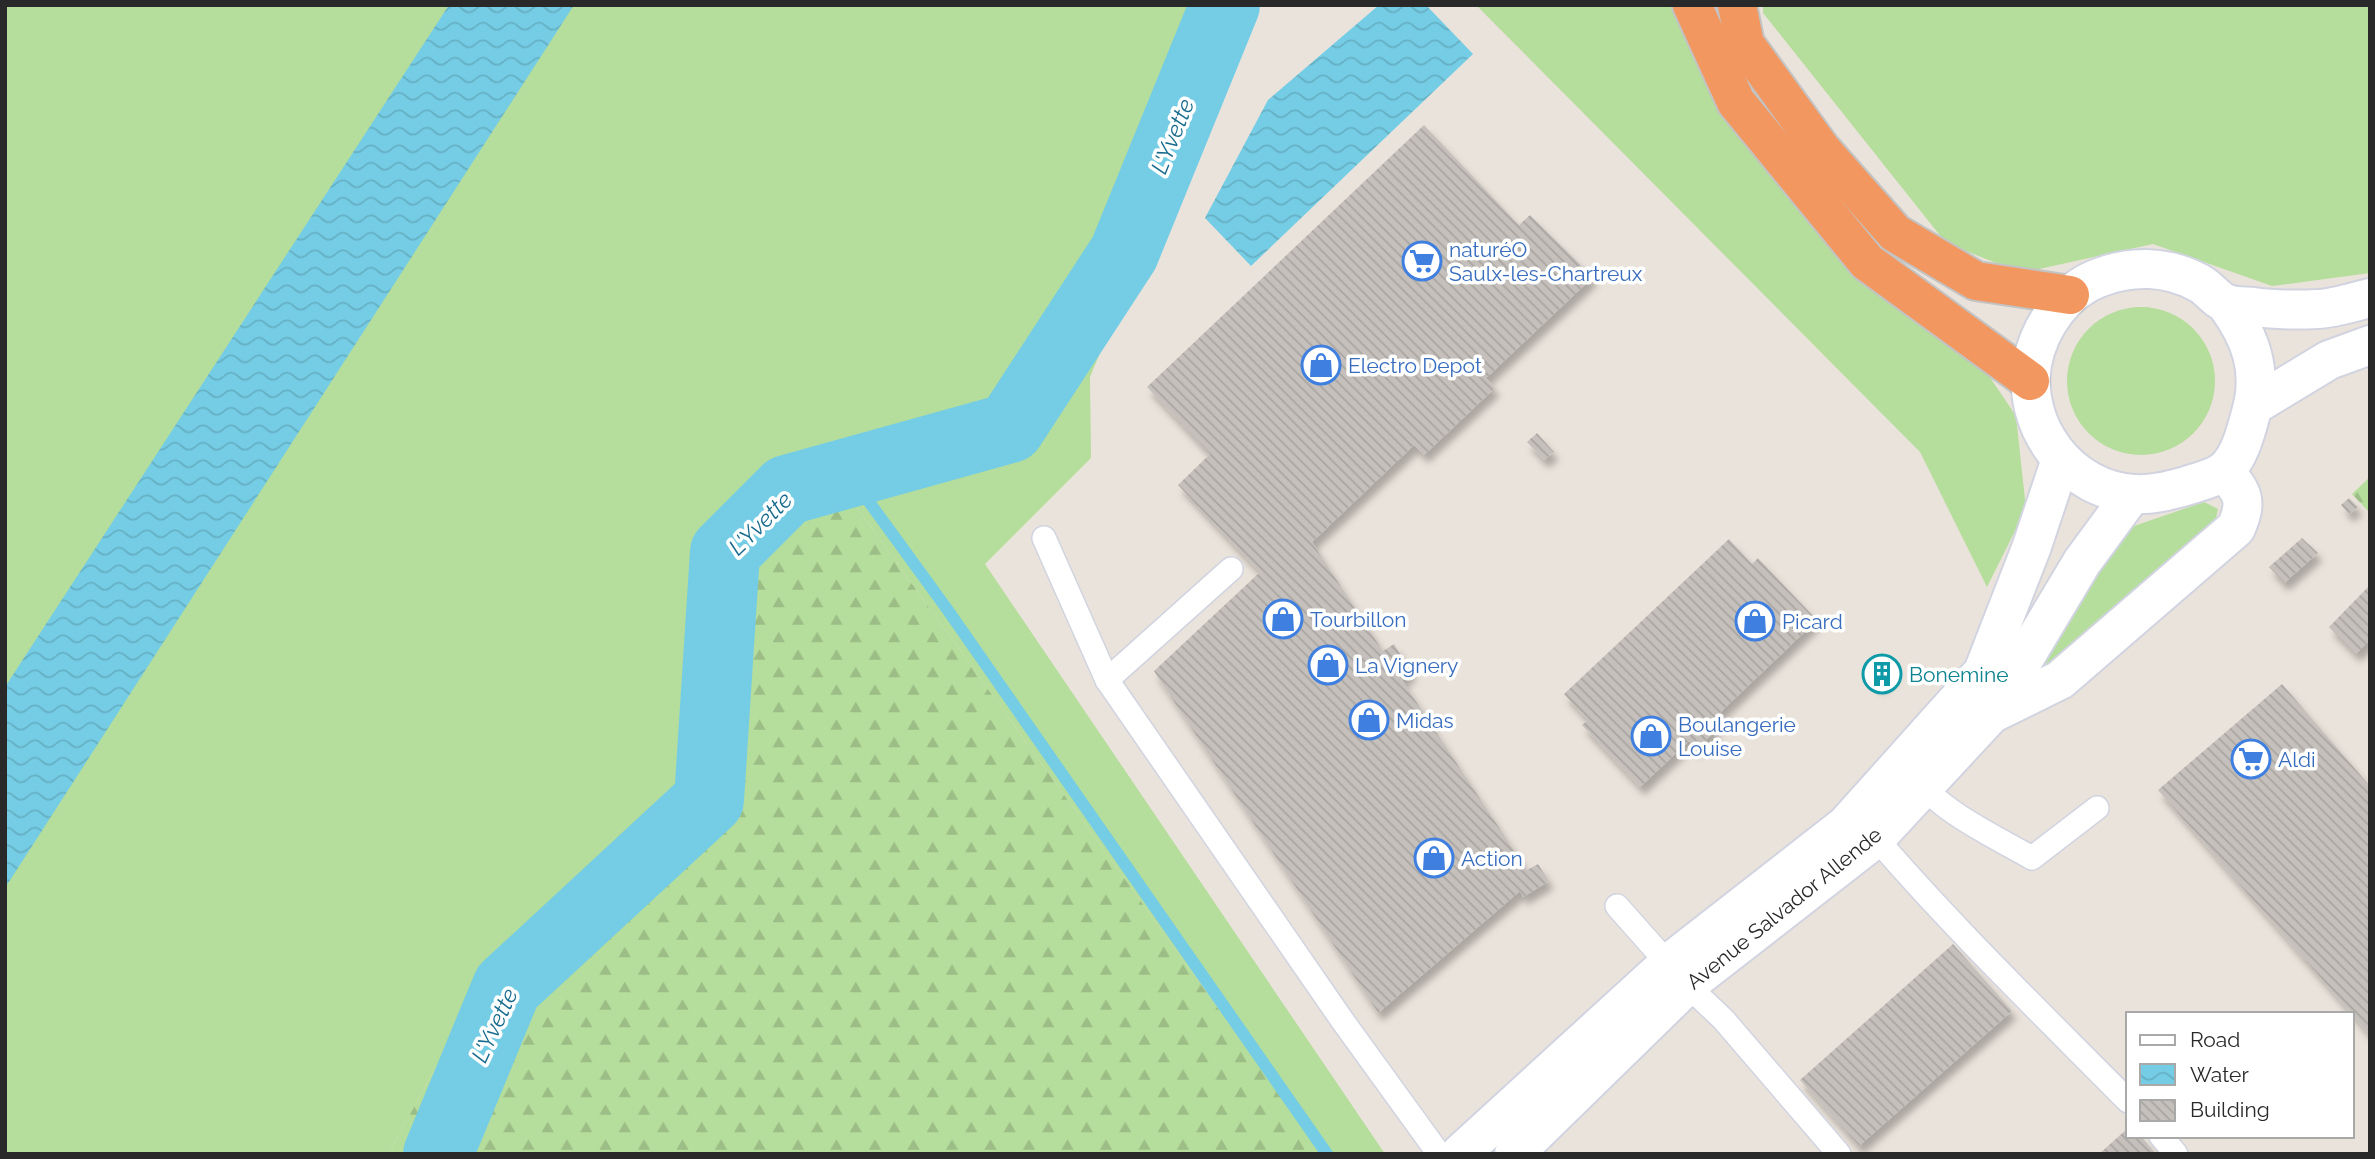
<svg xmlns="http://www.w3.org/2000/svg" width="2375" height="1159" viewBox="0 0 2375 1159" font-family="Raleway,sans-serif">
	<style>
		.grass { fill: #b5dd9b }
		.forest { fill: url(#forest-firs) }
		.water { fill: url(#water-waves) }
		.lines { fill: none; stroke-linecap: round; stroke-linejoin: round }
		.stream { stroke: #75cde5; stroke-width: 12 }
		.river { stroke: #75cde5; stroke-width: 70 }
		.building { fill: url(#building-back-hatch); filter: url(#shadow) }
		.lane-casing { stroke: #d1d4e0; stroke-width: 26 }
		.street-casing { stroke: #d1d4e0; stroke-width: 42 }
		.secondary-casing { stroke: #d1d4e0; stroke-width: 42 }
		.highway-casing { stroke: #c3c3c3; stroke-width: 42 }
		.lane { stroke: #fff; stroke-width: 23 }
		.street { stroke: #fff; stroke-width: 38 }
		.secondary { stroke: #fff; stroke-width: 38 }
		.highway { stroke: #f2975f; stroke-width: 38 }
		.labels { text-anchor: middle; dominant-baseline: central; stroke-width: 7; stroke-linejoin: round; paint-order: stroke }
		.shop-label { font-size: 21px; fill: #366cbe; stroke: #fff; text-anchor: start }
		.culture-label { font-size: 21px; fill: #0d838f; stroke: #fff; text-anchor: start }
		.street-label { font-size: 21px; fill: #292929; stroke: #fff }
		.water-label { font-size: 23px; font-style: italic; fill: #176b8e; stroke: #fff }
	</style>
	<defs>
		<pattern id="forest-firs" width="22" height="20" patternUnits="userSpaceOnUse" patternTransform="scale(1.75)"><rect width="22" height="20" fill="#b5dd9b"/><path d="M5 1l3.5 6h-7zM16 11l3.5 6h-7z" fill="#9cbe86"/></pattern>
		<pattern id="water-waves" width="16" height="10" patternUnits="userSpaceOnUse" patternTransform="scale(1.75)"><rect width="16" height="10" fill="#75cde5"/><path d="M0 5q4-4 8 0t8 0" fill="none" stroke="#65b0c4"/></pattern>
		<pattern id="building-back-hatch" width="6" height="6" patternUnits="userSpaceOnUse" patternTransform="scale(1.75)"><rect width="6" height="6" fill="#c5c0bb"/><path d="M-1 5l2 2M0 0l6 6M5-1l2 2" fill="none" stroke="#a9a5a1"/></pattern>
		<filter id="shadow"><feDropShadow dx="4.5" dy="8" stdDeviation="3.5" flood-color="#0004"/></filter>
	</defs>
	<rect width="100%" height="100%" fill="#eae3db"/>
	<g class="grass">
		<path d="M5,5H1254L1238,22L1090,377L1091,458L985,564L1385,1154H1323L822,459L709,523L695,682L692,772L654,825L560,904L487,975L388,1154H5Z"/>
		<path d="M1476,5H1676L1728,123L1846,268L1983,367L2016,416L2026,509L1987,587L1920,452Z"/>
		<path d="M1763,5H2368L2370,7V273L2272,286L2153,244L2021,273L1946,243L1763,13Z"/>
		<circle cx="2141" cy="381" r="74"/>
		<path d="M2204,502L2218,509L2212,537L2036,676L2098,567L2134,526Z"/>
	</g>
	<g class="forest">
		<path d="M822,459L1323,1154H388L487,975L560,904L654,825L692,773L695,682L709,523L762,479Z"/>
		<path d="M2370,477V513L2352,494Z"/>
	</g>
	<g class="water">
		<path d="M449,5H574L5,888V687Z"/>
		<path d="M1379,5H1426L1473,54L1251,266L1205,218L1268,100Z"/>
	</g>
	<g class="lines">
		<path class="stream" d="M848,473L947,609L1327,1154"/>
		<path class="river" d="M438,1154L507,987L709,800L725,552L787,490L1010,428L1124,253L1225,5"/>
	</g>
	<g class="building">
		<path d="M1424,125L1519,225L1530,215L1593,277L1486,378L1495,388L1478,404L1424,455L1414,445L1312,542L1383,651L1394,644L1412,673L1402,680L1527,870L1538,864L1549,881L1523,897L1520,891L1378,1013L1154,671L1260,572L1178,485L1210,454L1147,387Z"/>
		<path d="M1537,433L1554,452L1544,460L1527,442Z"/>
		<path d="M2349,498L2358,507L2349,514L2341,505Z"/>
		<path d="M2302,538L2318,553L2284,583L2269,567Z"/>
		<path d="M1729,539L1752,564L1758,558L1817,620L1710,722L1717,729L1696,749L1689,741L1640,787L1582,725L1588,720L1564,694Z"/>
		<path d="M2368,587L2370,588V640L2356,654L2329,627Z"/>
		<path d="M1884,662L1894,672L1879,686L1869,676Z"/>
		<path d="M2282,684L2370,786V1035L2158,790Z"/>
		<path d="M1953,944L2012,1011L1859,1146L1800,1080Z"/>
		<path d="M2128,1128V1136H2141L2156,1154H2099Z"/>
	</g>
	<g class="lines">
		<defs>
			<g id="lane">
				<path d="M1044,538L1107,680L1342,1020L1439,1154"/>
				<path d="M1107,680L1231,569"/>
				<path d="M1918,778C1935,809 2001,840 2032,858L2097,808"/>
				<path d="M1869,830C1950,925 2040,1012 2128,1101"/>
				<path d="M1617,906L1687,985L1723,1019L1839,1154"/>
				<path d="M2161,1136L2176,1154"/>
			</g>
			<path id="street" d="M1991,714L2060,680L2236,528C2248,500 2243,493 2224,471"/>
			<g id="secondary">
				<path d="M2226,304C2251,338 2263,371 2251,413C2246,431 2240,457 2225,470C2216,478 2197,482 2186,486C2168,491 2152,495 2134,494C2069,490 2022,427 2032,364C2039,327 2064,290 2101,277C2133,265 2168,266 2199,283C2209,288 2217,301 2228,304C2236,307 2246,306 2254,307C2275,310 2297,310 2318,309C2335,308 2353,302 2370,298"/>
				<path d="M2253,406L2329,360L2370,345"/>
				<path d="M1460,1154L1668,964L1846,825L1983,672L2032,546L2061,459"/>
				<path d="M1514,1154L1687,985L1876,838L1991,714L2082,562L2132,494"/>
			</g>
			<g id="highway">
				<path d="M1692,5L1736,102L1867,262L2030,381"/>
				<path d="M1737,5L1745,44L1821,149L1895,233L1976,281L2070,295"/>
			</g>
		</defs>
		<use href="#lane" class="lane-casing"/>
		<use href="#street" class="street-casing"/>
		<use href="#secondary" class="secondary-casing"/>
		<use href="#highway" class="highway-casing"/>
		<use href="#lane" class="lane"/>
		<use href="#street" class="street"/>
		<use href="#secondary" class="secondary"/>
		<use href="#highway" class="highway"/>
	</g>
	<defs>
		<symbol id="supermarket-ring" viewBox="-11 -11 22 22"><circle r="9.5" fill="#fff" stroke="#3f7fe0" stroke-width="1.5"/><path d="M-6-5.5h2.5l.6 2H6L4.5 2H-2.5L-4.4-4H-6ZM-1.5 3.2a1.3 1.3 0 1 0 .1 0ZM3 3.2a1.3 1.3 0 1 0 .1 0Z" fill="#3f7fe0"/></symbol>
		<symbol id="shop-ring" viewBox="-11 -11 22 22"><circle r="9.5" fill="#fff" stroke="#3f7fe0" stroke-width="1.5"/><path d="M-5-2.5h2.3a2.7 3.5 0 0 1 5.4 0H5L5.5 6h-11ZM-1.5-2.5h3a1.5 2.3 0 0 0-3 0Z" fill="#3f7fe0"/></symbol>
		<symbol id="building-ring" viewBox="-11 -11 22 22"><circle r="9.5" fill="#fff" stroke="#0f9aa8" stroke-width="1.5"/><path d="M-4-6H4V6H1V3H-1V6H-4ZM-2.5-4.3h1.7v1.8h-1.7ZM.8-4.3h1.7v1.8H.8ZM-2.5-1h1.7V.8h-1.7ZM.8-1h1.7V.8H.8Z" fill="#0f9aa8"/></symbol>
	</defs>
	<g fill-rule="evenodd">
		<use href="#supermarket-ring" x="1400" y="239" width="44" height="44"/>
		<use href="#shop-ring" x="1299" y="343" width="44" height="44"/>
		<use href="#shop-ring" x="1261" y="597" width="44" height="44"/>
		<use href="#shop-ring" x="1733" y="599" width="44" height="44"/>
		<use href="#shop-ring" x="1306" y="643" width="44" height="44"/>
		<use href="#building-ring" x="1860" y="652" width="44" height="44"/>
		<use href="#shop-ring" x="1347" y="698" width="44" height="44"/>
		<use href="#shop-ring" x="1629" y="714" width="44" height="44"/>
		<use href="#supermarket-ring" x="2229" y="737" width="44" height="44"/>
		<use href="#shop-ring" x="1412" y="836" width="44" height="44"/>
	</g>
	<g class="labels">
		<g class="shop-label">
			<text x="1449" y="249">naturéO<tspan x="1449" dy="24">Saulx-les-Chartreux</tspan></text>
			<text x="1348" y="365">Electro Depot</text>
			<text x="1310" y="619">Tourbillon</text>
			<text x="1782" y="621">Picard</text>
			<text x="1355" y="665">La Vignery</text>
			<text x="1396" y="720">Midas</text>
			<text x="1678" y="724">Boulangerie<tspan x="1678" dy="24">Louise</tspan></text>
			<text x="2278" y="759">Aldi</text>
			<text x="1461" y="858">Action</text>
		</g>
		<g class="culture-label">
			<text x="1909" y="674">Bonemine</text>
		</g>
		<g class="street-label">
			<text transform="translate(1784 908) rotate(-39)">Avenue Salvador Allende</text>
		</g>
		<g class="water-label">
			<text transform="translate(1172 136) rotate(-68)">L'Yvette</text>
			<text transform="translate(760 523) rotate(-45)">L'Yvette</text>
			<text transform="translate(494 1025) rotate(-65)">L'Yvette</text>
		</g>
	</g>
	<rect width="2375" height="1159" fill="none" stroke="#292929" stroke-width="14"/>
	<rect x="2126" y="1012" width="228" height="126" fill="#ffffff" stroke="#a9a9a9" stroke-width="2"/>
	<rect x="2140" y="1035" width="35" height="10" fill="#ffffff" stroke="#a9a9a9" stroke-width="2"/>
	<text x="2190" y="1047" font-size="21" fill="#292929">Road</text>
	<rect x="2140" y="1064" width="35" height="21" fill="url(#water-waves)" stroke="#a9a9a9" stroke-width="2"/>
	<text x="2190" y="1082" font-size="21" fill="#292929">Water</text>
	<rect x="2140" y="1100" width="35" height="21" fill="url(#building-back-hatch)" stroke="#a9a9a9" stroke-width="2"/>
	<text x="2190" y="1117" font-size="21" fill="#292929">Building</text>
</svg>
